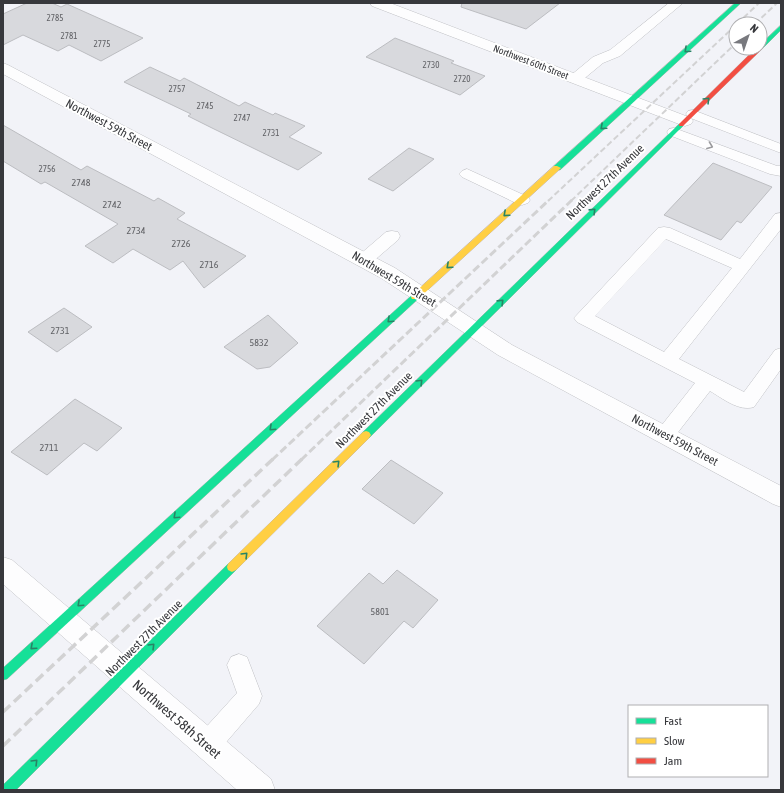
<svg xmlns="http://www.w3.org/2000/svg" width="784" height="793" viewBox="0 0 784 793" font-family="'Asap Condensed',sans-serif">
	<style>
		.building { fill: #d8d9dd; stroke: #bcbdc1 }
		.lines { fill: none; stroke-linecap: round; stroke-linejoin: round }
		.lane-casing { stroke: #c0c1c5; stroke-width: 1 }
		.street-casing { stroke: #c0c1c5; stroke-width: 1 }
		.fast-casing { stroke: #c1b5b5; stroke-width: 1 }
		.slow-casing { stroke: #c1b5b5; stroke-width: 1 }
		.jam-casing { stroke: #c1b5b5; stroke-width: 1 }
		.lane { fill: #fdfdfe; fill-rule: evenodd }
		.street { fill: #fdfdfe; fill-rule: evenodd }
		.fast { fill: #16e098; fill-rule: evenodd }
		.slow { fill: #ffcf43; fill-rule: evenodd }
		.jam { fill: #f24e42; fill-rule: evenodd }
		.rail-far2 { stroke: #d2d2d3; stroke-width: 2; stroke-dasharray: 6 3; stroke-linecap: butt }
		.rail-far1 { stroke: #d2d2d3; stroke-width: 3; stroke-dasharray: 8 3.5; stroke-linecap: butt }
		.rail { stroke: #d2d2d3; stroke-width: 3.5; stroke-dasharray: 10 5; stroke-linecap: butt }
		.oneway { stroke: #288465 }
		.oneway2 { stroke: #9a9a9d }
		.labels { text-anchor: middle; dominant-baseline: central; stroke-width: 4; stroke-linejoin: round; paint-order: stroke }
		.far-number-label { font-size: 9px; fill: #616266 }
		.far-street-label { font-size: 10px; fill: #37383c; stroke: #fff }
		.number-label { font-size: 10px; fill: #616266 }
		.street-label { font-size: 12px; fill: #37383c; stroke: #fff }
		.near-street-label { font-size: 14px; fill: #37383c; stroke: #fff }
	</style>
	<rect width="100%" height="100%" fill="#f2f3f8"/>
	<g class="building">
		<path d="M27,3H52L61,7L67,4L143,38L101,61L69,45L58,51L23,35L3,45V14Z"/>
		<path d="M462,3H560L526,29L461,7Z"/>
		<path d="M395,38L454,61L451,63L485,76L460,95L366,57Z"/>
		<path d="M150,67L180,81L184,78L239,106L245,102L273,115L275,113L305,126L289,137L322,153L298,170L212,128L188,116L191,114L124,82Z"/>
		<path d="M3,125L81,170L87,166L154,201L158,198L185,213L177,219L246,256L204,288L183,261L170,270L133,249L113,263L85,246L118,224L45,182L41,184L3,161Z"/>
		<path d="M409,148L434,159L393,191L368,179Z"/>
		<path d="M713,163L772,187L741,223L737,221L721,240L664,215Z"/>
		<path d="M64,308L92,327L57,352L28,332Z"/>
		<path d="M268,315L298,343L270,367L257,369L224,347Z"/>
		<path d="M75,399L122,428L97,451L84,443L47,475L11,452Z"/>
		<path d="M391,460L443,493L414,524L362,489Z"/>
		<path d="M397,570L438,600L413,628L404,621L364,664L317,626L369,573L383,584Z"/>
	</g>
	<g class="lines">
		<defs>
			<g id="lane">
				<path d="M669,3H683L620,56L603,63L580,82H570L568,79L570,76L593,57L610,50Z"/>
				<path d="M693,110L781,144V153L688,117L686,114L688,111Z"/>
				<path d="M674,128L777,166H781V176L770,174L669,135L667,132L669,129Z"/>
				<path d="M467,169L528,197L530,200L528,203L522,205L516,203L462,177L459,174L462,171Z"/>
				<path d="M781,213V229L679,359L744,392L775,350L781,348V369L754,407C739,412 722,398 710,391L672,440L665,443L658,440L655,435L658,430L695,383L577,322L574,318L658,228L664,227L670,228L740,259L775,214ZM666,239L732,268L664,352L595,316Z"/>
				<path d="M392,231L398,232L400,236L398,240L370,264L364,265L358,264L356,260L358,256L386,232Z"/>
				<path d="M239,654L247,657L262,696L259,704L216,754L207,757L198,754L194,745L198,736L237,693L227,665L231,657Z"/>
			</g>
			<g id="street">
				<path d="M370,3H390L691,118L693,121L691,124L685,126L679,124L372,6Z"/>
				<path d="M3,63L8,65L395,268L512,345L781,486V507L773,504L498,355L381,278L3,74Z"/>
				<path d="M3,557L12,560L271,779L275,790H237L3,584Z"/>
			</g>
			<g id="fast">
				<path d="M735,3H741L560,170H554V166Z"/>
				<path d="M781,25V30L762,49H758L757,48H760V45Z"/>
				<path d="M681,123L683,124V126L369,438H363L361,435L363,432L679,124Z"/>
				<path d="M415,294L419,297L418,299L7,679L3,680V668L412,295Z"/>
				<path d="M232,562L236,564L237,567L236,570L16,790H3V785L228,564Z"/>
			</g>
			<g id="slow">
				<path d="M554,166H557L561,168L418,299H412L411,297L412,295Z"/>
				<path d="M366,431L369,432L371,435L369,438L236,570L232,572L228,570L227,567L228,564L363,432Z"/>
			</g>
			<path id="jam" d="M760,46L763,48L762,49L683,126H679V124L756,48H760Z"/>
		</defs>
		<use href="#lane" class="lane-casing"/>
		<use href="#street" class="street-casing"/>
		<use href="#fast" class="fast-casing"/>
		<use href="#slow" class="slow-casing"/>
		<use href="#jam" class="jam-casing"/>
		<use href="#lane" class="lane"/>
		<use href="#street" class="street"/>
		<use href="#fast" class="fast"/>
		<use href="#slow" class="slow"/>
		<use href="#jam" class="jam"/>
		<g class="rail-far2">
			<path d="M737,24L759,3"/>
			<path d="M755,24L777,3"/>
			<path d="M548,201L736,25"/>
			<path d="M571,201L736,43"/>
		</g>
		<g class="rail-far1">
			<path d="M272,460L549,200"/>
			<path d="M301,460L572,200"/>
		</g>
		<g class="rail">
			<path d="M3,712L273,459"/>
			<path d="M3,746L302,459"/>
		</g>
	</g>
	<defs><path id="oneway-chevron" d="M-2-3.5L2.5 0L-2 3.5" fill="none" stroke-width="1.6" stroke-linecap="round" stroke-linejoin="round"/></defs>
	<g class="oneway">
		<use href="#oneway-chevron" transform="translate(687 50) rotate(137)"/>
		<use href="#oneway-chevron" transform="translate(707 100) rotate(-45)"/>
		<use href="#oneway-chevron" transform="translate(603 127) rotate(138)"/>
		<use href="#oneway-chevron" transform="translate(593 211) rotate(-44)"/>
		<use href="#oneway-chevron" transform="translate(506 214) rotate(138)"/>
		<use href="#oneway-chevron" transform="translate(449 266) rotate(138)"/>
		<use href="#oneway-chevron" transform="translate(501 302) rotate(-44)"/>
		<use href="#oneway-chevron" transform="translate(390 320) rotate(137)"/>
		<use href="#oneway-chevron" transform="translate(420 382) rotate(-45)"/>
		<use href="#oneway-chevron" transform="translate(272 428) rotate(137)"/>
		<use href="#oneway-chevron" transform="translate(337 463) rotate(-45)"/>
		<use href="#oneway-chevron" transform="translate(176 516) rotate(137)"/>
		<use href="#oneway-chevron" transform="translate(245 555) rotate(-45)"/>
		<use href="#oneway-chevron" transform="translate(80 604) rotate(137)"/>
		<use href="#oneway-chevron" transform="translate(152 646) rotate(-45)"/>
		<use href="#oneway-chevron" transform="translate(33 647) rotate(138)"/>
		<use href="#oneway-chevron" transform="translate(35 762) rotate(-45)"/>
	</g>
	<use class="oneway2" href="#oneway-chevron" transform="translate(710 146) rotate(21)"/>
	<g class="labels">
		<g class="far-number-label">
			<text x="55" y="18">2785</text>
			<text x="69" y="36">2781</text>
			<text x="102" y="44">2775</text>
			<text x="431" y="65">2730</text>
			<text x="462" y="79">2720</text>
			<text x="177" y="89">2757</text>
			<text x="205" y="106">2745</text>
			<text x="242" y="118">2747</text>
			<text x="271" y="133">2731</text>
			<text x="47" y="169">2756</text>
		</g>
		<g class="far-street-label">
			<text transform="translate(531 62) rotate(21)">Northwest 60th Street</text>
		</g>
		<g class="number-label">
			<text x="81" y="182">2748</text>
			<text x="112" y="204">2742</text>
			<text x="136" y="230">2734</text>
			<text x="181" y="243">2726</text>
			<text x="209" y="264">2716</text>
			<text x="60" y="330">2731</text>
			<text x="259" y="342">5832</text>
			<text x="49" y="447">2711</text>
			<text x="380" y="611">5801</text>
		</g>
		<g class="street-label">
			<text transform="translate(109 125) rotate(28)">Northwest 59th Street</text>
			<text transform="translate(605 182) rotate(-44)">Northwest 27th Avenue</text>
			<text transform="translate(394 279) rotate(31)">Northwest 59th Street</text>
			<text transform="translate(374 410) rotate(-45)">Northwest 27th Avenue</text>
			<text transform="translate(675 440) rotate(28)">Northwest 59th Street</text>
			<text transform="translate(144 638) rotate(-45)">Northwest 27th Avenue</text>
		</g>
		<g class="near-street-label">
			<text transform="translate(177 719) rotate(41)">Northwest 58th Street</text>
		</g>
	</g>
	<rect width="784" height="793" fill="none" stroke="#37383c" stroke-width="8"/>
	<rect x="628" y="705" width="140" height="72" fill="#ffffff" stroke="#afafb1"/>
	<rect x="636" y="718" width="20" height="6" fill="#16e098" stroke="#afafb1"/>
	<text x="664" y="725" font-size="12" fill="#37383c">Fast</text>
	<rect x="636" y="738" width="20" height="6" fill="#ffcf43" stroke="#afafb1"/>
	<text x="664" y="745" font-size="12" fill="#37383c">Slow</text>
	<rect x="636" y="758" width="20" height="6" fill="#f24e42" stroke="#afafb1"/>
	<text x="664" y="765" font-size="12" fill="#37383c">Jam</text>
	<g transform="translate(748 36) rotate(40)"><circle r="19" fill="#ffffff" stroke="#afafb1"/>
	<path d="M0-3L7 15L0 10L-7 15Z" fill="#78797e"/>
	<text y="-6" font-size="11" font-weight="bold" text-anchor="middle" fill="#37383c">N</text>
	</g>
</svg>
